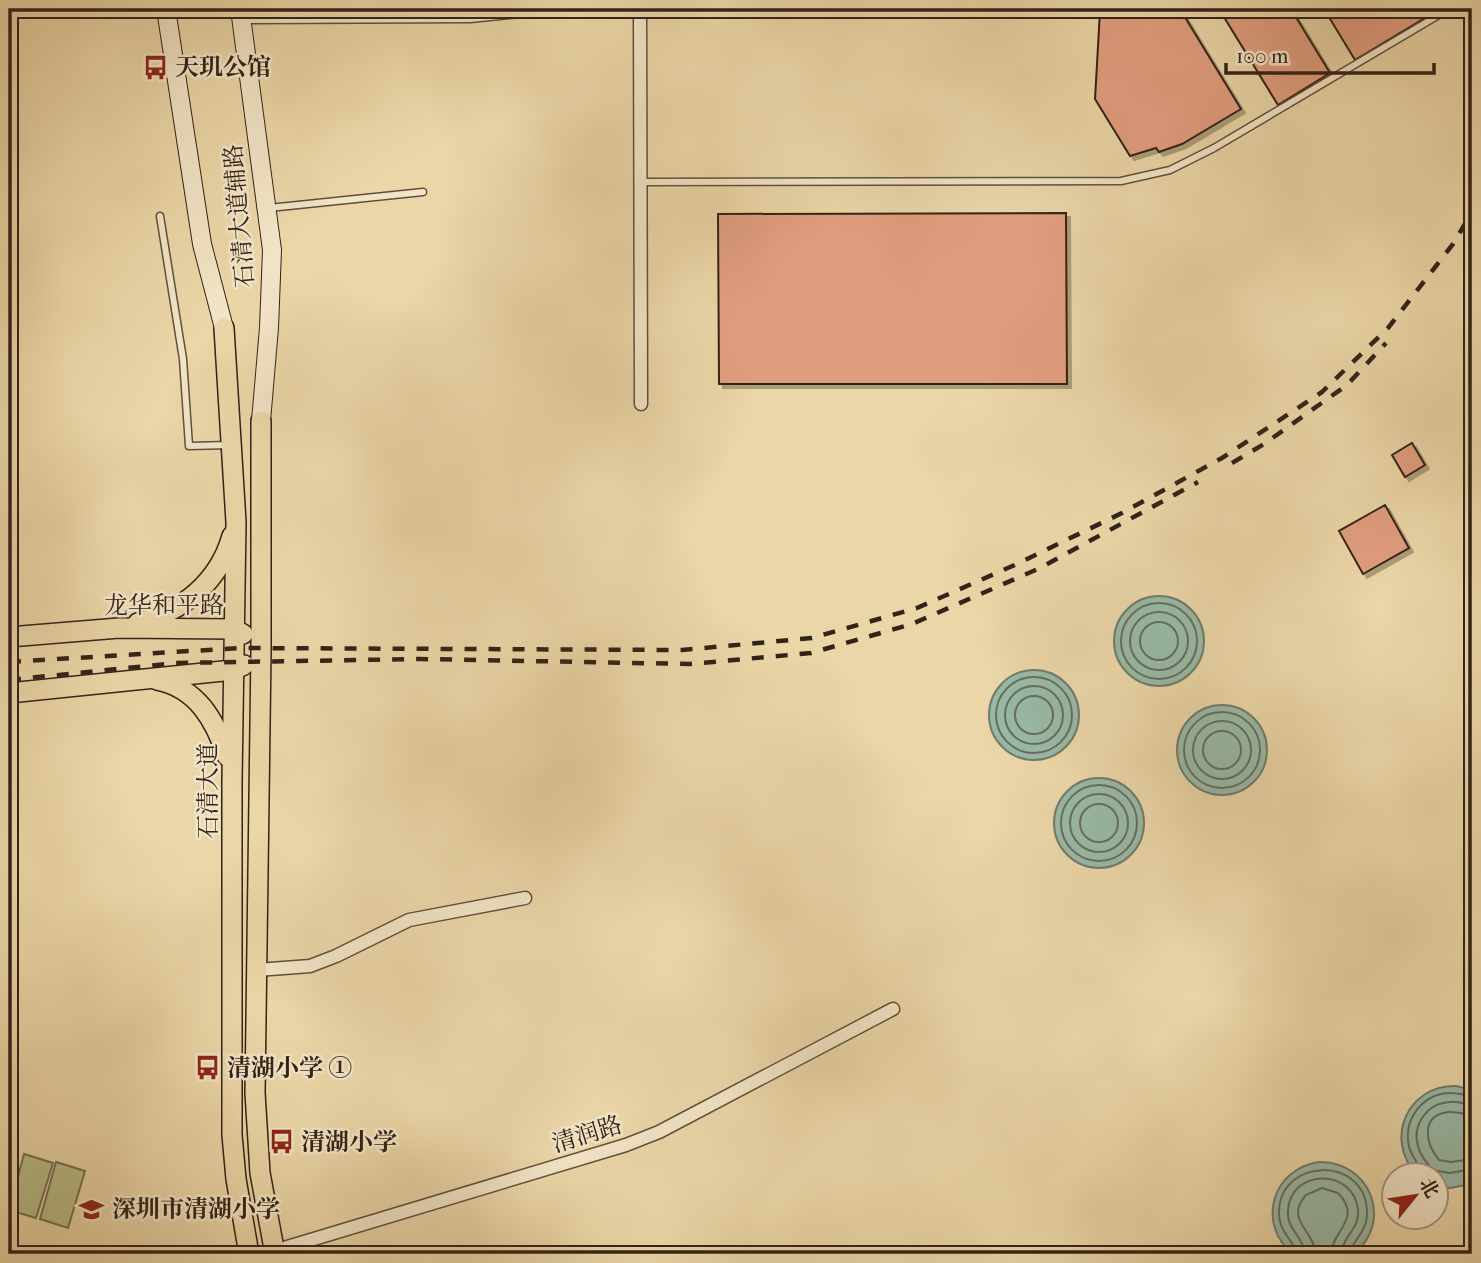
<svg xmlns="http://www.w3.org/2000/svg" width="1481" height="1263" viewBox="0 0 1481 1263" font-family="'IM FELL French Canon','Noto Serif SC',serif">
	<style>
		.green { fill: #b8bd87; stroke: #75704f; stroke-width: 2 }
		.water { fill: #98b9a6; stroke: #6f7d6d; stroke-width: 2 }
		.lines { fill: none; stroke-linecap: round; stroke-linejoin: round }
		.shore { stroke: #656e5e; stroke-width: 2 }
		.building { fill: #e19e7f; stroke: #322317; stroke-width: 2; filter: url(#shadow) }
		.service-casing { stroke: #60503b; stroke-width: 9 }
		.minor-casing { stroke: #60503b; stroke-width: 15 }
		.secondary-casing { stroke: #322317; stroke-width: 20 }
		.primary-casing { stroke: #322317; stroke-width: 22 }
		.service { stroke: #f2e4c6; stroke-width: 6 }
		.minor { stroke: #f2e4c6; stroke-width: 12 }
		.secondary { stroke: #f2e4c6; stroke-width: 18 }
		.primary { stroke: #ebd6a7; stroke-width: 19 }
		.rail { stroke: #322317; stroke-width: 4.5; stroke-dasharray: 12 12; stroke-linecap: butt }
		.labels { text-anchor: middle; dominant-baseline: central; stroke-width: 5; stroke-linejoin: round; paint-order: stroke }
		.poi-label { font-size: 24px; font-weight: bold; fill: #322317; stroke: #f2e4c6; text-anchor: start }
		.street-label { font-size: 24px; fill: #322317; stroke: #f2e4c6 }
	</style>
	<defs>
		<filter id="shadow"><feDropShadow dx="4" dy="4" stdDeviation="0" flood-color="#0004"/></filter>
	</defs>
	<rect width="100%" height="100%" fill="#ebd6a7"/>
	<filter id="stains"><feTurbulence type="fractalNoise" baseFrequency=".00286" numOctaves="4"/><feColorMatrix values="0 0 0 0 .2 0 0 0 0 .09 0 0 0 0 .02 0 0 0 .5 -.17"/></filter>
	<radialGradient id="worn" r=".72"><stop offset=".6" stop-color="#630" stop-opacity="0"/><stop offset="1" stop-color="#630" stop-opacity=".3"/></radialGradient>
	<g class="green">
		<path d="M24,1154L53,1163L36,1218L9,1210Z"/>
		<path d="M56,1162L85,1171L68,1228L40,1219Z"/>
	</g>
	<g class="water">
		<circle cx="1159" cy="641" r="45"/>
		<circle cx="1034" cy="715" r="45"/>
		<circle cx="1222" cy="750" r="45"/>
		<circle cx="1099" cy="823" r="45"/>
		<path d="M1456,1086L1472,1090V1184L1450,1188L1436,1186V1176L1416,1174C1384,1138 1408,1085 1456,1086Z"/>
		<path d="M1319,1162C1370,1161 1394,1221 1354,1254H1293C1256,1224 1272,1169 1319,1162Z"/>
	</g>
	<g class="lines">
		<g class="shore">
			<circle cx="1159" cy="641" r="38"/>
			<circle cx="1159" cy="641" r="29"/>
			<circle cx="1159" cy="641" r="19"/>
			<circle cx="1034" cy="715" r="38"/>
			<circle cx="1034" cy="715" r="29"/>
			<circle cx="1034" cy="715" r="19"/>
			<circle cx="1222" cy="750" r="38"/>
			<circle cx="1222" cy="750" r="29"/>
			<circle cx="1222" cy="750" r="19"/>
			<circle cx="1099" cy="823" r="38"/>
			<circle cx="1099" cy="823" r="29"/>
			<circle cx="1099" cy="823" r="19"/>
			<path d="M1472,1105C1465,1104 1458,1101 1450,1102C1427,1103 1412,1125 1418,1146C1420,1156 1427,1162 1432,1170L1450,1173L1472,1169"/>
			<path d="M1472,1115C1465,1115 1457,1111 1449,1112C1420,1115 1425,1143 1439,1160L1451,1162L1472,1159"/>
			<path d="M1422,1176C1421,1165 1411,1157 1409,1146C1403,1119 1423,1093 1451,1093C1458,1093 1465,1095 1472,1096"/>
			<path d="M1296,1254C1295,1240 1278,1233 1279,1211C1281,1157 1365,1156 1367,1211C1368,1233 1352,1239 1350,1254"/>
			<path d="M1305,1254C1304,1237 1286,1229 1288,1210C1291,1168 1354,1168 1358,1210C1360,1229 1342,1237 1341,1254"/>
			<path d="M1316,1254C1314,1230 1284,1220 1306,1195L1322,1188L1338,1193C1363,1219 1332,1230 1331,1254"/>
		</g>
	</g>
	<g class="building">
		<path d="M1103,9H1180L1241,109L1182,144L1159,152L1156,148L1130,156L1095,99L1100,11Z"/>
		<path d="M1219,9H1291L1330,73L1278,105Z"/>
		<path d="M1324,9H1437L1438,10L1355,60Z"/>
		<path d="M1066,213L1067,384H719L718,214Z"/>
		<path d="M1412,443L1425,465L1405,477L1392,455Z"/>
		<path d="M1385,505L1409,548L1363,574L1339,531Z"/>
	</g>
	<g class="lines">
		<defs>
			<g id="service">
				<path d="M641,182L1121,181L1170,170L1214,148L1449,9"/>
				<path d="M269,208L423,192"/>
				<path d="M160,216L183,359L189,446L229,445"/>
			</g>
			<g id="minor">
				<path d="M640,9L641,404"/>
				<path d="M241,17L470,16L538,9"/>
				<path d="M257,970L310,966L336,956L409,920L525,898"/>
				<path d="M274,1251L626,1145L659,1132L893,1009"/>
			</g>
			<g id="secondary">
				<path d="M166,9L202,244L224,328"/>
				<path d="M240,9L272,250L269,328L261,421"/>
			</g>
			<g id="primary">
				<path d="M224,328L236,522L232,781V1135L236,1179L249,1254"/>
				<path d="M261,421V651L255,1093L260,1173L275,1254"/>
				<path d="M138,623C183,611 219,582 232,536"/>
				<path d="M9,637L119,628L234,629L243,634"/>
				<path d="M157,680C197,688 215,720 227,756"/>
				<path d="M9,693L233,670L244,665"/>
			</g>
		</defs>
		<use href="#service" class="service-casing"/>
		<use href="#minor" class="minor-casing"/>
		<use href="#secondary" class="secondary-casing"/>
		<use href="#primary" class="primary-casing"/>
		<use href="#service" class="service"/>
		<use href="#minor" class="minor"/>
		<use href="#secondary" class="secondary"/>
		<use href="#primary" class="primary"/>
		<g class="rail">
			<path d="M1232,463L1264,444L1347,385L1386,343"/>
			<path d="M9,662L240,648L682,650L812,638L917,608L1017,564L1122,513L1222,458L1322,392L1388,328L1453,244L1472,212"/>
			<path d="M9,680L176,663L420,659L690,664L811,653L912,624L1040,568L1198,482"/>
		</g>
	</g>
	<defs>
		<symbol id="bus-bare" viewBox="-9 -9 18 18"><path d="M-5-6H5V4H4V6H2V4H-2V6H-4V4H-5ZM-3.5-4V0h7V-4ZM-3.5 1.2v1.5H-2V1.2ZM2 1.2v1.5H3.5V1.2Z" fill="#8f2418" stroke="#f2e4c6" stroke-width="2.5" paint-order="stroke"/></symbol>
		<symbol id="school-bare" viewBox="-9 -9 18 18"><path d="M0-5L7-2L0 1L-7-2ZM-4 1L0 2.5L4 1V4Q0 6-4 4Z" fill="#8f2418" stroke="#f2e4c6" stroke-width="2.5" paint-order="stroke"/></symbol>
	</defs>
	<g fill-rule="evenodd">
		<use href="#bus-bare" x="138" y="50" width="35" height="35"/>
		<use href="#bus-bare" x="190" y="1050" width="35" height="35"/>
		<use href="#bus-bare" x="264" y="1124" width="35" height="35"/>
		<use href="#school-bare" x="74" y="1192" width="35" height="35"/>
	</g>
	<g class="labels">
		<g class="poi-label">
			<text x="175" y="67">天玑公馆</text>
			<text x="227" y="1068">清湖小学 ①</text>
			<text x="301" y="1142">清湖小学</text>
			<text x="112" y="1209">深圳市清湖小学</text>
		</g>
		<g class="street-label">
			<text transform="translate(239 216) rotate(-95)">石清大道辅路</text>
			<text x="164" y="605">龙华和平路</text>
			<text transform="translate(208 791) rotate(-90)">石清大道</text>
			<text transform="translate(587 1134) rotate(-17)">清润路</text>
		</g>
	</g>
	<rect width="1481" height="1263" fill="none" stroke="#ebd6a7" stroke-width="35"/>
	<rect x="10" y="10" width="1460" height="1242" fill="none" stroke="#322317" stroke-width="3.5"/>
	<rect x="18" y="18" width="1446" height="1228" fill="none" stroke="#322317" stroke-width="2"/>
	<g transform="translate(1415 1196) rotate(60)"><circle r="33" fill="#f2e4c6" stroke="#a59780" stroke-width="2"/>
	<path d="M0-5L12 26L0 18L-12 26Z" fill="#8f2418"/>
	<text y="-10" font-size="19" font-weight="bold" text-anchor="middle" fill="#322317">北</text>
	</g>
	<path d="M1226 63v10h208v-10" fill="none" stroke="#322317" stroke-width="3.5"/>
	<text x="1236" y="63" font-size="21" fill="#322317" stroke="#f2e4c6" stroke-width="5" paint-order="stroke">100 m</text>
	<rect width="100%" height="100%" filter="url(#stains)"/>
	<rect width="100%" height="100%" fill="url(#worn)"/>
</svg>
